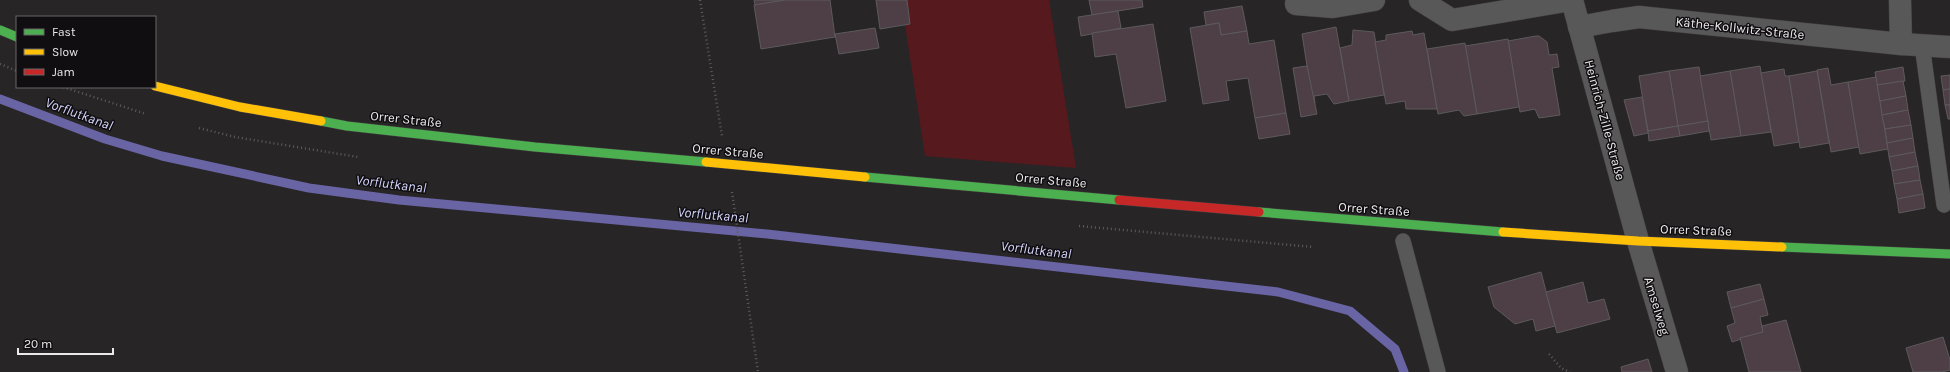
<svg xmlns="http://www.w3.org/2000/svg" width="1950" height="372" viewBox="0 0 1950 372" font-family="Karla,sans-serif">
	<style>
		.green { fill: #55191e }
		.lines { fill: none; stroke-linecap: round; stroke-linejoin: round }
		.stream { stroke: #6964a4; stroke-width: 9 }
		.building { fill: #4d3f45; stroke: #5d5a5c }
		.lane-casing { stroke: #434142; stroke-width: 16 }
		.street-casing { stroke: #434142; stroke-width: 23 }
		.fast-casing { stroke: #434142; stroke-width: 10 }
		.slow-casing { stroke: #434142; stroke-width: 10 }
		.jam-casing { stroke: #434142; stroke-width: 10 }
		.path { stroke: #5e5c5e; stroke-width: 2.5; stroke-dasharray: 1 3; stroke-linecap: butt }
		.lane { stroke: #595859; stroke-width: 15 }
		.street { stroke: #595859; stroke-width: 22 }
		.fast { stroke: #4caf50; stroke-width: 9 }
		.slow { stroke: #ffc107; stroke-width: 9 }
		.jam { stroke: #c62828; stroke-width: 9 }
		.labels { text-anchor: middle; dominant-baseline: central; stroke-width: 3; stroke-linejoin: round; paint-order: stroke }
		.street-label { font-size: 13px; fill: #ece9eb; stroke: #100e10 }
		.water-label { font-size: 14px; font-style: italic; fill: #d5d5fd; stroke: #100e10 }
	</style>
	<rect width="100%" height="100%" fill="#282527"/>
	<path class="green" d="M907,0H1049L1076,168L925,156L905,25L910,24Z"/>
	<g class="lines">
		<path class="stream" d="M0,99L105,139L162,156L309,188L399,200L767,234L1278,292L1350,311L1395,349L1404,372"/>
	</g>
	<g class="building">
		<path d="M754,0H782V1L755,5Z"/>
		<path d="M830,0L835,37L761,49L754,5L785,0Z"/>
		<path d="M876,0H907L910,24L880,29Z"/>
		<path d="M1089,0H1142L1143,7L1092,15Z"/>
		<path d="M1242,6L1247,31L1221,35L1219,23L1206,25L1204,12Z"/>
		<path d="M1118,11L1121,28L1081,36L1078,17Z"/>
		<path d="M1219,23L1221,35L1247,31L1249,44L1274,40L1286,113L1255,118L1248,78L1226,81L1229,100L1203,104L1190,28Z"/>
		<path d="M1153,24L1166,101L1126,108L1116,54L1095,57L1092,33Z"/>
		<path d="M1336,27L1349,101L1334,104L1327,94L1314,96L1315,103L1313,104L1302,34Z"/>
		<path d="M875,28L879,48L839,54L835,34Z"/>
		<path d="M1353,30L1374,32L1384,95L1349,101L1340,48L1352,45Z"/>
		<path d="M1412,31L1413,35L1424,33L1437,109H1406L1405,101L1386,104L1375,42L1386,40V35Z"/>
		<path d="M1536,36H1539L1547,42L1549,55L1557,54L1559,67L1552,68L1560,115L1539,118L1535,109L1520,112L1508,41Z"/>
		<path d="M1508,39L1519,107L1477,114L1465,46Z"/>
		<path d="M1465,43L1477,114L1464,116L1459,110L1438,114L1427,49Z"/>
		<path d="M1307,66L1317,114L1301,117L1293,68Z"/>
		<path d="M1760,66L1771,132L1741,136L1730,71Z"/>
		<path d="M1699,67L1708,121L1678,126L1669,71Z"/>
		<path d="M1903,67L1905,81L1877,85L1875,72Z"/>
		<path d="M1828,68L1831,85L1848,82L1859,147L1831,152L1817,70Z"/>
		<path d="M1784,69L1785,76H1789L1799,142L1774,146L1761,73Z"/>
		<path d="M1669,71L1678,126L1648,131L1639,76Z"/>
		<path d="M1730,71L1741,136L1711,140L1700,76Z"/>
		<path d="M1817,71L1829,143L1800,148L1789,76Z"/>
		<path d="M1950,75V89L1943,90L1941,76Z"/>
		<path d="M1876,77L1888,149L1860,154L1848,82Z"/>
		<path d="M1903,81L1906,96L1880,101L1877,85Z"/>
		<path d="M1950,89V105H1945L1943,90Z"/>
		<path d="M1906,96L1908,110L1882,115L1880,101Z"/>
		<path d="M1642,97L1648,133L1634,136L1624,100Z"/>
		<path d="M1945,105H1950V119H1948Z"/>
		<path d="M1908,110L1911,125L1885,129L1882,115Z"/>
		<path d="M1286,113L1290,134L1259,139L1255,118Z"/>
		<path d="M1708,121L1709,131L1680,136L1678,126Z"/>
		<path d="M1911,125L1913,138L1887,143L1885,129Z"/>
		<path d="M1678,126L1680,136L1649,141L1648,131Z"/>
		<path d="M1913,138L1915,152L1889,157L1887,143Z"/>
		<path d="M1915,152L1918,166L1892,171L1889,157Z"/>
		<path d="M1918,166L1920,180L1894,184L1892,171Z"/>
		<path d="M1920,180L1923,194L1897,199L1894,184Z"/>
		<path d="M1923,194L1925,208L1899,213L1897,199Z"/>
		<path d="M1541,272L1555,326L1536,331L1533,319L1515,324L1494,307L1488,287Z"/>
		<path d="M1583,282L1588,303L1604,299L1610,319L1557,333L1546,292Z"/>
		<path d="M1760,284L1764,299L1731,308L1727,292Z"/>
		<path d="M1764,299L1768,315L1760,317L1763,332L1732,342L1727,326L1735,323L1731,308Z"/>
		<path d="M1786,320L1801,372H1749L1740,338L1763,332L1762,326Z"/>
		<path d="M1943,337L1950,360V370L1942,372H1913L1906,348Z"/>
		<path d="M1648,359L1652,372H1622L1621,367Z"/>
	</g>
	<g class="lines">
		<defs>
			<g id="lane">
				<path d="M1922,45L1944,205"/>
				<path d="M1403,241L1438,372"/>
			</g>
			<g id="street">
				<path d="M1420,0L1452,20L1571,0"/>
				<path d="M1572,0L1638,241L1677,372"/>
				<path d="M1900,0L1901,44"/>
				<path d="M1296,4L1333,7L1374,0"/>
				<path d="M1579,27L1612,21L1639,17L1901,44L1950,47"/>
			</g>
			<g id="fast">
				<path d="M0,30L17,37"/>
				<path d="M321,121L347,126L535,147L706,162"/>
				<path d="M865,177L1119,200"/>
				<path d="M1259,212L1503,232"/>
				<path d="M1782,247L1950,254"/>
			</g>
			<g id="slow">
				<path d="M155,86L240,107L321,121"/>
				<path d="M706,162L865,177"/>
				<path d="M1503,232L1638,241L1782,247"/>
			</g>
			<path id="jam" d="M1119,200L1259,212"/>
		</defs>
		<use href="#lane" class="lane-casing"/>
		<use href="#street" class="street-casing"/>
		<use href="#fast" class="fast-casing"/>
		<use href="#slow" class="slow-casing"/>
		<use href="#jam" class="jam-casing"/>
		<g class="path">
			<path d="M700,0L722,136"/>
			<path d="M0,64L17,71"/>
			<path d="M63,87L146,114"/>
			<path d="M199,128L235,137L358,157"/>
			<path d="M732,192L758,372"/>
			<path d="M1079,226L1313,247"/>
			<path d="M1549,354L1561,368L1570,372"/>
		</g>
		<use href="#lane" class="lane"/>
		<use href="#street" class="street"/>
		<use href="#fast" class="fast"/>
		<use href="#slow" class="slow"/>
		<use href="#jam" class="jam"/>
	</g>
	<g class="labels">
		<g class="street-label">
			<text transform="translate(1740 28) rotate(6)">Käthe-Kollwitz-Straße</text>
			<text transform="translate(406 119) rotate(6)">Orrer Straße</text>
			<text transform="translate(1605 120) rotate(75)">Heinrich-Zille-Straße</text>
			<text transform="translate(728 151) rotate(5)">Orrer Straße</text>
			<text transform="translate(1051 180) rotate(5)">Orrer Straße</text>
			<text transform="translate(1374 209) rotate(4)">Orrer Straße</text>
			<text transform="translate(1696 230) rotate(2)">Orrer Straße</text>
			<text transform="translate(1657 306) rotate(73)">Amselweg</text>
		</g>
		<g class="water-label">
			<text transform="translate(79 114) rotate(20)">Vorflutkanal</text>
			<text transform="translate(391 184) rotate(7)">Vorflutkanal</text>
			<text transform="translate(713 215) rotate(5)">Vorflutkanal</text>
			<text transform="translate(1036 250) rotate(7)">Vorflutkanal</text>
		</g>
	</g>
	<rect x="16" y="16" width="140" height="72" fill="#100e10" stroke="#686668"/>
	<rect x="24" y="29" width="20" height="6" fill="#4caf50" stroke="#686668"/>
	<text x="52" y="36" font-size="12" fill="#ece9eb">Fast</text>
	<rect x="24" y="49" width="20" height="6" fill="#ffc107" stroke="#686668"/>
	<text x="52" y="56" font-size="12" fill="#ece9eb">Slow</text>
	<rect x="24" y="69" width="20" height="6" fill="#c62828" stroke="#686668"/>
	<text x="52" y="76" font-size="12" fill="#ece9eb">Jam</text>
	<path d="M18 348v6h95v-6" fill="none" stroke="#ece9eb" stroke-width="2"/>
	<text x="24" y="348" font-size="12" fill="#ece9eb" stroke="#100e10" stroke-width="3" paint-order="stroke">20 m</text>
</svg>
